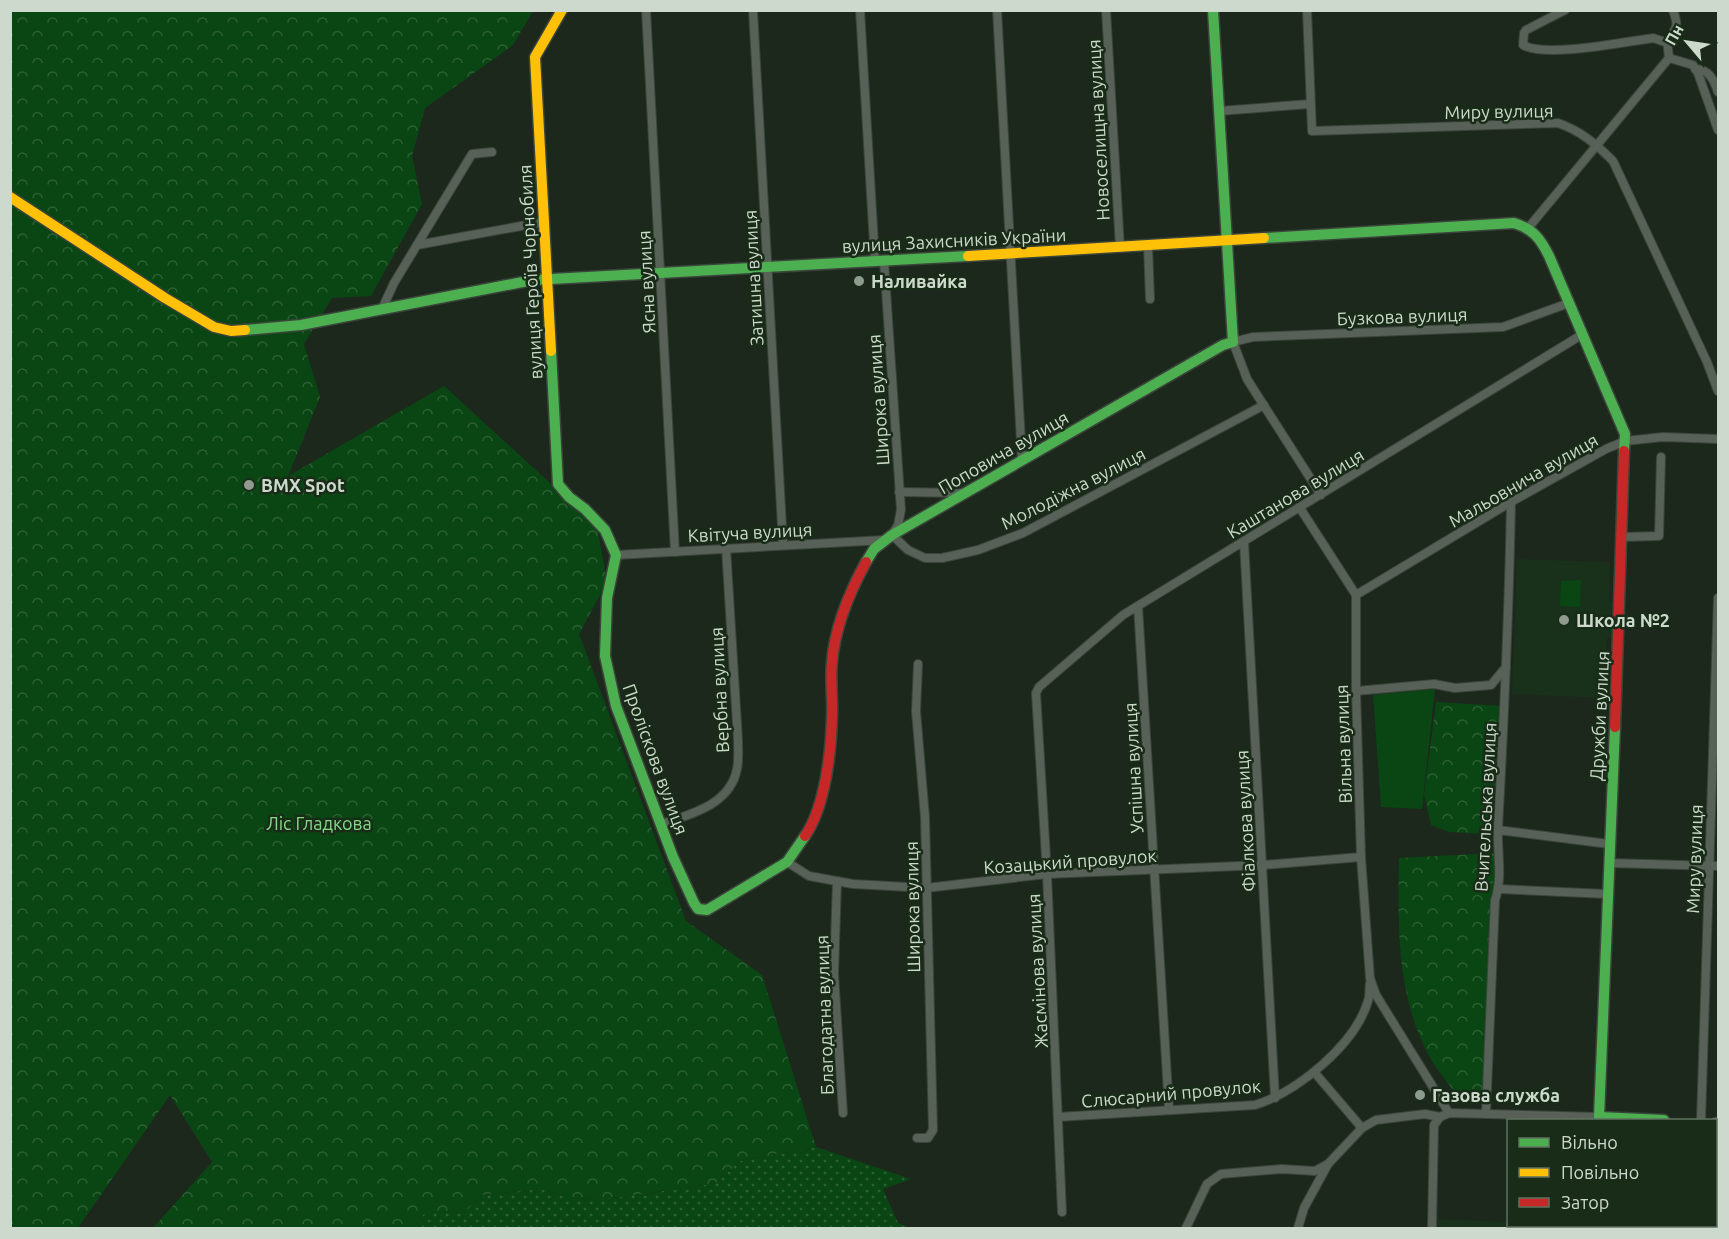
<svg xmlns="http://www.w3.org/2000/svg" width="1729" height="1239" viewBox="0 0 1729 1239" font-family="Ubuntu,sans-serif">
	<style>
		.built { fill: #19311a }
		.grass { fill: url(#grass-dots) }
		.forest { fill: url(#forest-crowns) }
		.garden { fill: #0a4613 }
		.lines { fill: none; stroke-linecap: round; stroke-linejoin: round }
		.street-casing { stroke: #3b443b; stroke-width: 10 }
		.fast-casing { stroke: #3b443b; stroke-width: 13 }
		.slow-casing { stroke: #3b443b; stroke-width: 13 }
		.jam-casing { stroke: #3b443b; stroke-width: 13 }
		.street { stroke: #586158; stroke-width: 8 }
		.fast { stroke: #4caf50; stroke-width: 10 }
		.slow { stroke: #ffc107; stroke-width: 10 }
		.jam { stroke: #c62828; stroke-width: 10 }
		.poi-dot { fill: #8f9b8e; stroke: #182c18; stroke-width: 2 }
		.labels { text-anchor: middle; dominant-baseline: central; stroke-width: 5; stroke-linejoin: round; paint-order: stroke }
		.street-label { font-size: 18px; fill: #cdd9cc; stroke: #182c18 }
		.poi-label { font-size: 18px; font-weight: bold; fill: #cdd9cc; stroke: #182c18; text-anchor: start }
		.park-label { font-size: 18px; fill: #84d987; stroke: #182c18 }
	</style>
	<defs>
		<pattern id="grass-dots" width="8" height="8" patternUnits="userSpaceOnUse" patternTransform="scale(1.5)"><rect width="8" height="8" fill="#0a4613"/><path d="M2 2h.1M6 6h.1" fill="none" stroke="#2c6034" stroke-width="1.8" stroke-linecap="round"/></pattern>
		<pattern id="forest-crowns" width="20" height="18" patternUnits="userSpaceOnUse" patternTransform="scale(1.5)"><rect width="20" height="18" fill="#0a4613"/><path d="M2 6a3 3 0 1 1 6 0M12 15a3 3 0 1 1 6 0" fill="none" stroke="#2c6034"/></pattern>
	</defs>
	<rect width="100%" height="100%" fill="#1c281c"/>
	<g class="built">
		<path d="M1517,559L1610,562L1609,601L1615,602L1614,639L1607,638L1605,698L1512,694Z"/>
		<path d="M1438,1219L1508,1222V1226H1515V1228H1437Z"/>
	</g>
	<path class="grass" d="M816,1147L911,1179L883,1189L898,1223L909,1228H815L807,1227L801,1228H417L418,1222L426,1210L464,1213L482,1195L541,1189L574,1199L623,1197L716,1183L740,1161Z"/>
	<g class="forest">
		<path d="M10,11H533L513,45L425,108L412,156L422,204L371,296L332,298L304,344L320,397L288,476L444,386L597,526L607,582L579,634L686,921L762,975L816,1147L740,1161L716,1183L623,1197L573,1199L541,1189L482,1195L464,1213L426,1211L418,1222L417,1228H153L212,1162L170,1095L78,1228H11Z"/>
		<path d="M1436,702L1501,706L1491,834L1449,832L1431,825L1424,795Z"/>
		<path d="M1495,853L1483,1096L1456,1094C1446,1080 1434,1067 1427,1052C1396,991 1398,924 1399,858Z"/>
	</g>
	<g class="garden">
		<path d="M1581,580L1580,607L1560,606L1561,581Z"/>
		<path d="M1435,689L1422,809L1381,807L1373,695Z"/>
	</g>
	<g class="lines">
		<defs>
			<g id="street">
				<path d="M646,10L675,552"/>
				<path d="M753,10L783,544"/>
				<path d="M860,10L875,261"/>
				<path d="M997,10L1022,460"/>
				<path d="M1106,10L1120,248"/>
				<path d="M1307,10L1312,131L1558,123C1581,131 1596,144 1613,161L1707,362L1718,391"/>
				<path d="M1565,10L1526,30L1524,33L1523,45C1545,58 1625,42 1653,38L1668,43"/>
				<path d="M1669,58L1693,65L1698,73L1718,130"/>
				<path d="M1669,58C1669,54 1667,47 1668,43C1673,26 1681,33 1673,10"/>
				<path d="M1695,69C1709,69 1714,80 1718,92"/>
				<path d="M1219,111L1310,104"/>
				<path d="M1529,227L1669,58"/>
				<path d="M417,245L543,222"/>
				<path d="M1148,246L1150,299"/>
				<path d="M884,261L901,510L898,525L892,535L908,550L925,558H942L978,550L1023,533L1264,405"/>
				<path d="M382,309L394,283L472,154L492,152"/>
				<path d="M899,492L964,493"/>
				<path d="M1321,495L1247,379L1233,342L1253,337L1503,327L1569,303"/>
				<path d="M1300,508L1356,595V691L1361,857L1370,978L1376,995L1449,1113"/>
				<path d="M1623,537L1659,536L1661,457"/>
				<path d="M1244,542L1275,1098"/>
				<path d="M616,555L884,540"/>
				<path d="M1356,595L1511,502L1606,449L1625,441L1663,437L1718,439"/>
				<path d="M1138,606L1169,1109"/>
				<path d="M1356,691L1434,684L1455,688L1491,685L1506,667"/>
				<path d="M662,824C691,814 730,805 737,769C739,760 738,749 738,740L726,548"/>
				<path d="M1498,830L1609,844"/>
				<path d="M787,862L809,876L853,884L926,888L1047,874L1263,865L1361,857"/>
				<path d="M1609,863L1718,866"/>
				<path d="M837,881L834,974L843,1113"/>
				<path d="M1499,889L1607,894"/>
				<path d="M1315,1073L1362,1128"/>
				<path d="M1486,1113L1495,900C1503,878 1497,852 1498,828C1504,719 1509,611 1511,502"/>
				<path d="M1058,1117L1255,1105C1297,1092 1355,1045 1368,1001C1370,996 1369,989 1370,983"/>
				<path d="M1701,1120L1718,598"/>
				<path d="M917,1138H928L933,1130L925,817L916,711L918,664"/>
				<path d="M1062,1212L1047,874L1036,693L1039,687L1123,615L1583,334"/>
				<path d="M1186,1228L1207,1184L1221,1174L1281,1169L1315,1171L1328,1164"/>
				<path d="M1298,1228L1304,1208L1328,1164L1362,1128L1376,1120L1425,1114L1440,1117"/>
				<path d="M1432,1228L1434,1125L1440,1117L1449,1113L1599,1117V1120"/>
				<path d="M1598,1228V1226"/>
				<path d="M1697,1228V1226"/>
			</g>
			<g id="fast">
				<path d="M1264,238L1514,223C1533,229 1540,238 1549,256L1625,434L1624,451"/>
				<path d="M245,330L301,325L533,280L968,256"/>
				<path d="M551,351L558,484L569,497L585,509L605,530L616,555L607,598L605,656L616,706L673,857L694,903L698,909L707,910L787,862L805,836"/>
				<path d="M866,562L874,549L892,535L1223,345L1233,342L1213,10"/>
				<path d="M1615,727L1599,1117L1664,1120"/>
				<path d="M1716,1123H1718"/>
			</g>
			<g id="slow">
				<path d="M10,197L165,298L214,327L231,331L245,330"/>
				<path d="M968,256L1264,238"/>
				<path d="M551,351L535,57L562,10"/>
			</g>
			<g id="jam">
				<path d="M1615,727L1624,451"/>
				<path d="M805,836C825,807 831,753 832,717C833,699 830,680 832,662C835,626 849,593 866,562"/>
			</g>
		</defs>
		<use href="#street" class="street-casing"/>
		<use href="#fast" class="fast-casing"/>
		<use href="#slow" class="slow-casing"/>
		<use href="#jam" class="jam-casing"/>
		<use href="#street" class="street"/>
		<use href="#fast" class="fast"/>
		<use href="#slow" class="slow"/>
		<use href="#jam" class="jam"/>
	</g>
	<g class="poi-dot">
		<circle cx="859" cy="281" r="6"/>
		<circle cx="249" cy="485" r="6"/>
		<circle cx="1564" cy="620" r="6"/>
		<circle cx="1420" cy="1095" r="6"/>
	</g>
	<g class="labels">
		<g class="street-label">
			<text transform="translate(1499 111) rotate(-1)">Миру вулиця</text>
			<text transform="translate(1098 130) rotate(-93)">Новоселищна вулиця</text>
			<text transform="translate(954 240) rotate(-3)">вулиця Захисників України</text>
			<text transform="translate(530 272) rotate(-93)">вулиця Героїв Чорнобиля</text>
			<text transform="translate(753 278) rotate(-93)">Затишна вулиця</text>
			<text transform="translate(646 282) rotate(-93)">Ясна вулиця</text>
			<text transform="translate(1402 316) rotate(-2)">Бузкова вулиця</text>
			<text transform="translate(878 400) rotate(-94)">Широка вулиця</text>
			<text transform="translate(1003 452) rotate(-30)">Поповича вулиця</text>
			<text transform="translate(1523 480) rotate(-30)">Мальовнича вулиця</text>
			<text transform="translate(1073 488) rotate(-27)">Молодіжна вулиця</text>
			<text transform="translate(1295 493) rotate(-31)">Каштанова вулиця</text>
			<text transform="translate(750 532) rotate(-3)">Квітуча вулиця</text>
			<text transform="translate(719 690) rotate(-93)">Вербна вулиця</text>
			<text transform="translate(1599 716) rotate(-87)">Дружби вулиця</text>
			<text transform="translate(1343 744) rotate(-92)">Вільна вулиця</text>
			<text transform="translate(656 759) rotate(70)">Проліскова вулиця</text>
			<text transform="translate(1133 768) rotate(-93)">Успішна вулиця</text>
			<text transform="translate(1485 807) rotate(-87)">Вчительська вулиця</text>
			<text transform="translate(1245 821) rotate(-93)">Фіалкова вулиця</text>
			<text transform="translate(1694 859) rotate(-88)">Миру вулиця</text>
			<text transform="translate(1070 861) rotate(-4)">Козацький провулок</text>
			<text transform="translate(912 907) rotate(-91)">Широка вулиця</text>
			<text transform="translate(1037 971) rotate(-93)">Жасмінова вулиця</text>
			<text transform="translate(824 1015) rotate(-92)">Благодатна вулиця</text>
			<text transform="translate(1171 1093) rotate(-5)">Слюсарний провулок</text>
		</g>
		<g class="poi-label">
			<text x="871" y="281">Наливайка</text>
			<text x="261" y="485">BMX Spot</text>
			<text x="1576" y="620">Школа №2</text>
			<text x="1432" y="1095">Газова служба</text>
		</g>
		<g class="park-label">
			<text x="319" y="823">Ліс Гладкова</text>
		</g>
	</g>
	<rect width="1729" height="1239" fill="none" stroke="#cdd9cc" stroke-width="24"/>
	<rect x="1507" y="1119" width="210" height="108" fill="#182c18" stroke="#607160" stroke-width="1.5"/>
	<rect x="1519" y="1138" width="30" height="9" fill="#4caf50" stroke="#607160" stroke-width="1.5"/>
	<text x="1561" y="1149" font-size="18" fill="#cdd9cc">Вільно</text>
	<rect x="1519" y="1168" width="30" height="9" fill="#ffc107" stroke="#607160" stroke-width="1.5"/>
	<text x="1561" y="1179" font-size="18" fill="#cdd9cc">Повільно</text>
	<rect x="1519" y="1198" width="30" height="9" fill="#c62828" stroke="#607160" stroke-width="1.5"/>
	<text x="1561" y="1209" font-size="18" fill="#cdd9cc">Затор</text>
	<g transform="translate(1687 42) rotate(299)" stroke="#182c18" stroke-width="4.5" paint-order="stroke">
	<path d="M0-4.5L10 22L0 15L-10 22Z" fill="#cdd9cc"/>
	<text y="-9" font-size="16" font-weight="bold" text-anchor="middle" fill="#cdd9cc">Пн</text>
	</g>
</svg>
